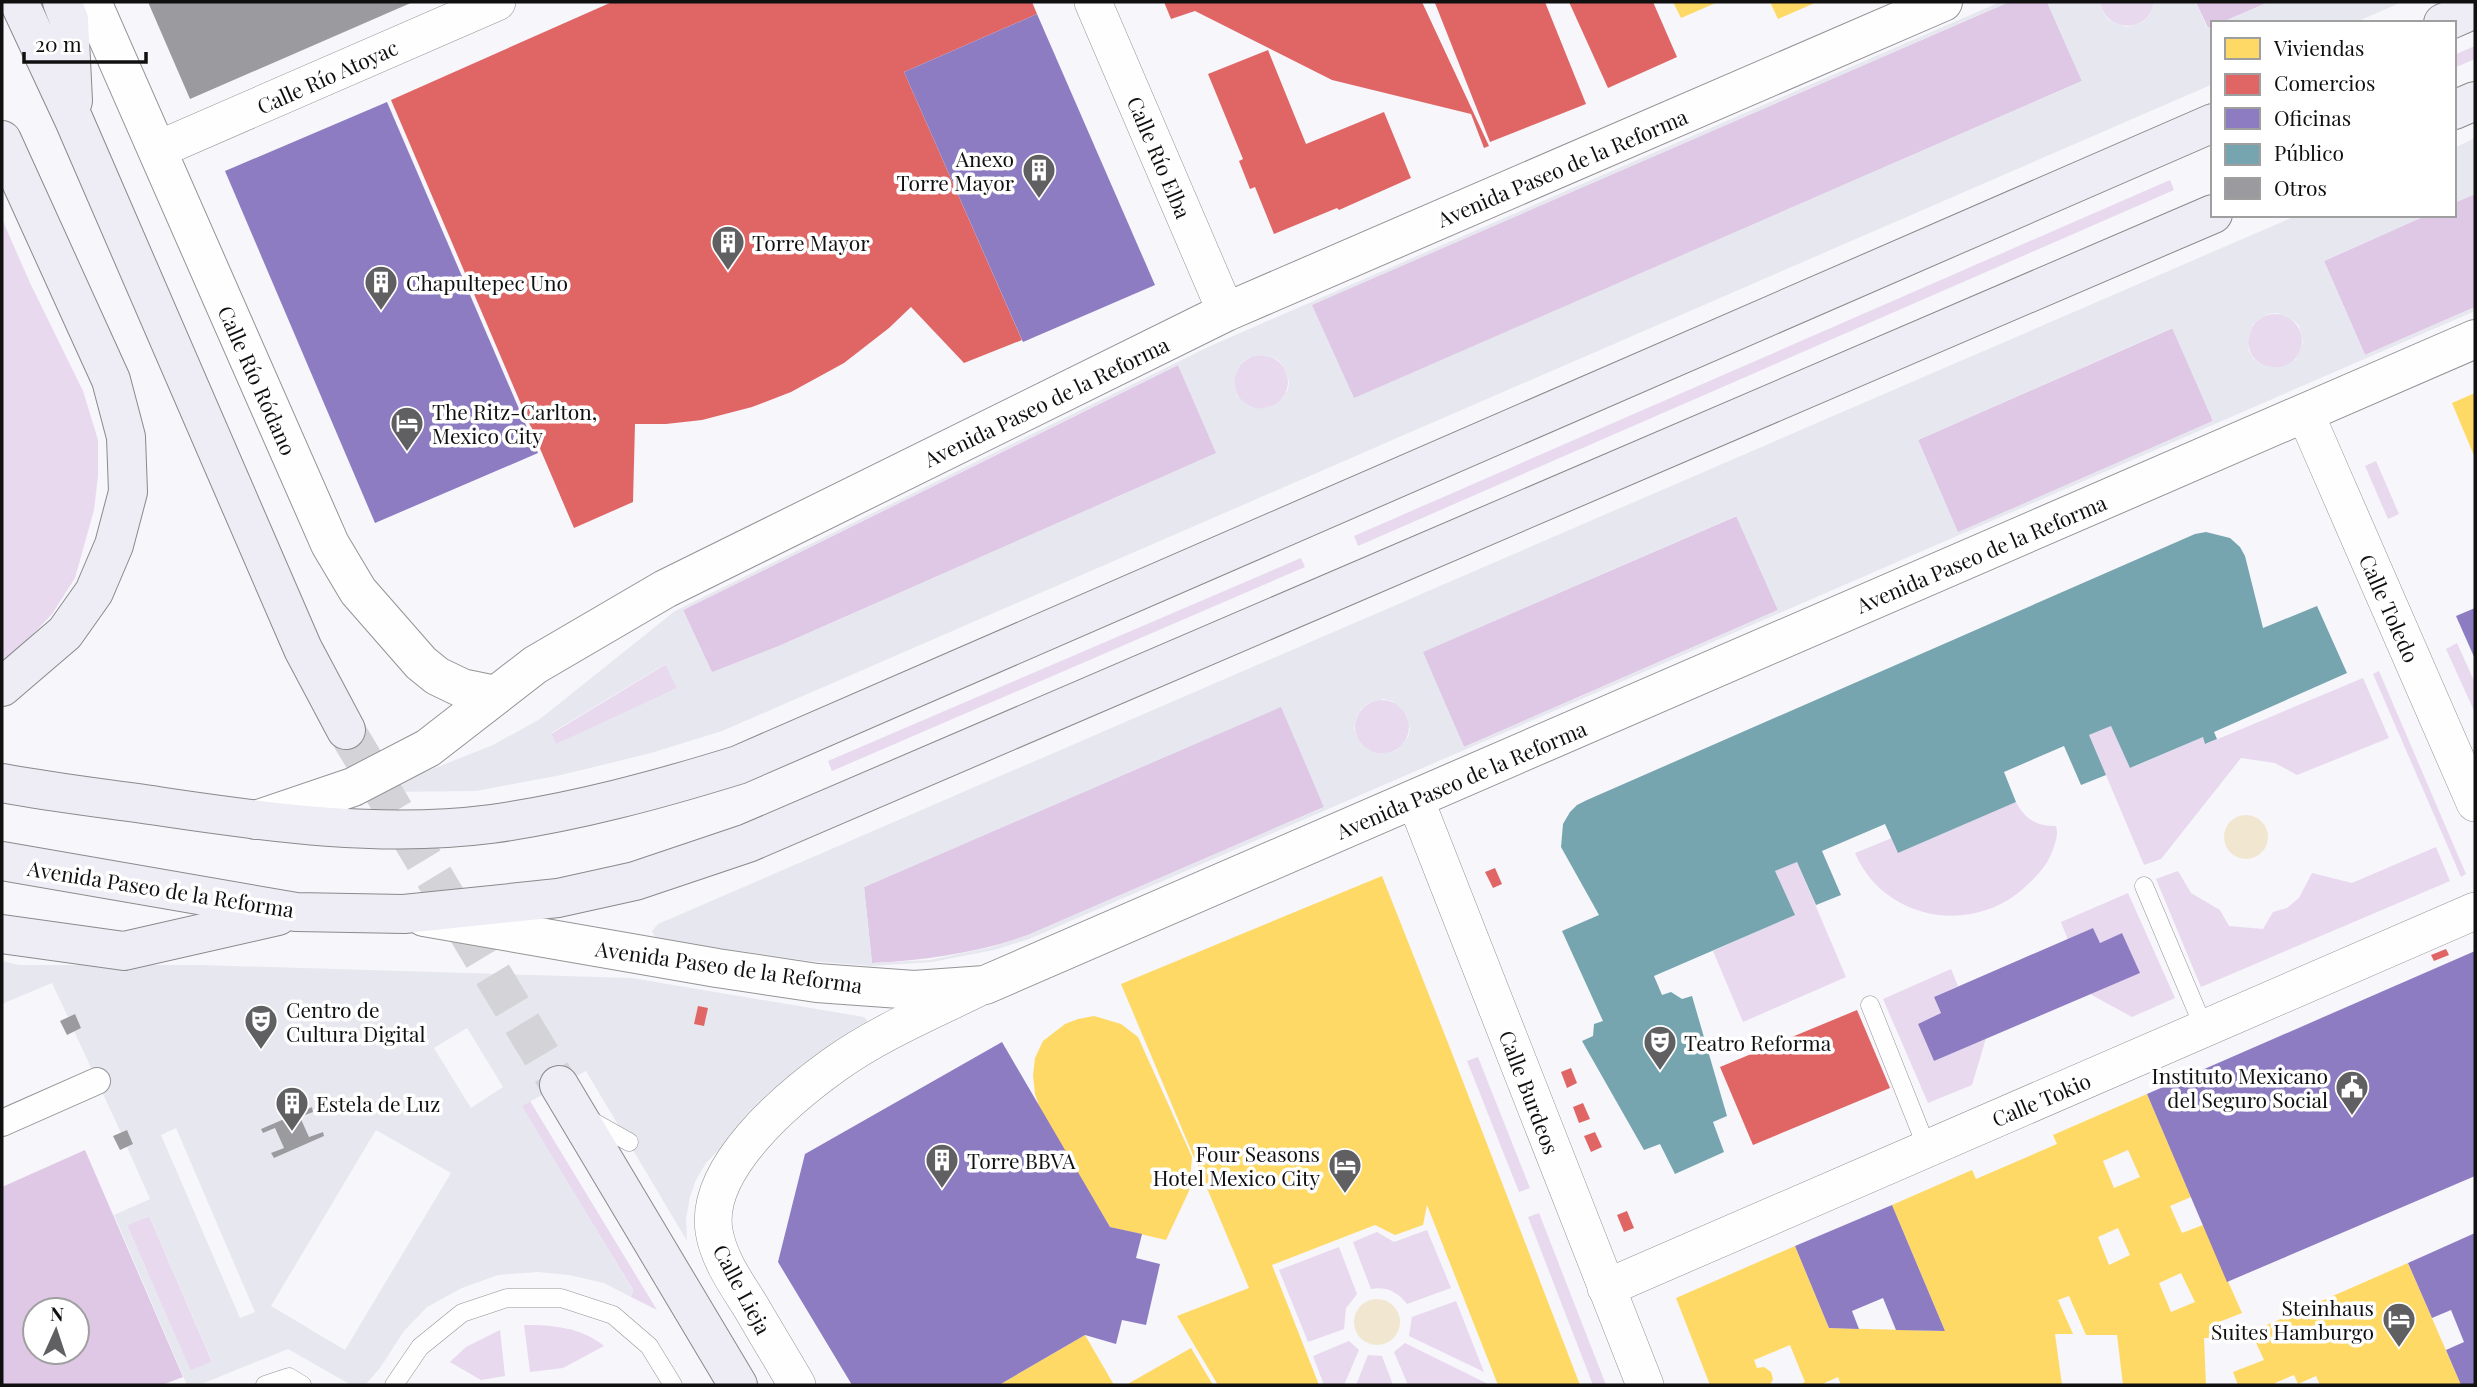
<svg xmlns="http://www.w3.org/2000/svg" width="2477" height="1387" viewBox="0 0 2477 1387" font-family="'Playfair Display',serif">
	<style>
		.green { fill: #e8d9ef }
		.forest { fill: #dfc8e5; fill-rule: evenodd }
		.plaza { fill: #e7e7ef; fill-rule: evenodd }
		.water { fill: #f1e6d0 }
		.homes { fill: #ffd966; fill-rule: evenodd }
		.shops { fill: #e06666 }
		.offices { fill: #8e7cc3 }
		.public { fill: #76a5af }
		.building { fill: #9b9b9f }
		.lines { fill: none; stroke-linecap: round; stroke-linejoin: round }
		.secondary-tunnel { stroke: #d4d4d8; stroke-width: 38; stroke-dasharray: 38 19; stroke-linecap: butt }
		.service-casing { stroke: #949496; stroke-width: 19 }
		.pedestrian-casing { stroke: #949496; stroke-width: 28 }
		.minor-casing { stroke: #949496; stroke-width: 38 }
		.tertiary-casing { stroke: #949496; stroke-width: 40 }
		.secondary-casing { stroke: #8a8a8c; stroke-width: 40 }
		.service { stroke: #fefefe; stroke-width: 18 }
		.pedestrian { stroke: #fefefe; stroke-width: 26 }
		.minor { stroke: #fefefe; stroke-width: 37 }
		.tertiary { stroke: #fefefe; stroke-width: 38 }
		.secondary { stroke: #eeecf4; stroke-width: 38 }
		.labels { text-anchor: middle; dominant-baseline: central; stroke-width: 7; stroke-linejoin: round; paint-order: stroke }
		.street-label { font-size: 21px; fill: #101010; stroke: #fff }
		.poi-label { font-size: 21px; fill: #101010; stroke: #fff; text-anchor: start }
	</style>
	<rect width="100%" height="100%" fill="#f6f6fb"/>
	<g class="green">
		<path d="M2100,2H2154C2150,34 2105,33 2100,2Z"/>
		<path d="M2475,46V59L2454,68V55Z"/>
		<path d="M2170,180L2174,190L1358,546L1354,536Z"/>
		<path d="M2,219L30,283L83,391L98,440V476L94,510L75,578L52,614L21,647L2,661Z"/>
		<circle cx="2275" cy="341" r="27"/>
		<circle cx="1261" cy="382" r="27"/>
		<path d="M2376,461L2399,514L2388,519L2365,466Z"/>
		<path d="M1301,558L1305,567L832,771L828,761Z"/>
		<path d="M2457,643L2475,683V713L2446,649Z"/>
		<path d="M666,664L678,688L556,745L551,734Z"/>
		<path d="M2379,671L2466,874L2461,877L2373,674Z"/>
		<path d="M2363,678L2389,738L2297,775L2275,763L2241,758L2161,859L2144,865L2089,735L2111,726L2131,768L2203,737L2206,744Z"/>
		<circle cx="1382" cy="727" r="27"/>
		<path d="M2016,802C2025,819 2036,826 2056,826C2059,836 2054,847 2050,857C2043,871 2030,883 2018,893C1964,935 1882,917 1855,853L1892,838L1898,853Z"/>
		<path d="M2436,847L2450,881L2201,987L2156,879L2178,871L2191,893L2220,910L2229,926L2263,929L2273,912L2287,908L2299,898L2312,873L2352,883Z"/>
		<path d="M1797,862L1846,977L1743,1022L1713,951L1794,915L1775,871Z"/>
		<path d="M2128,893L2175,998L2132,1017L2090,994L2139,973L2122,933L2100,943L2093,928L2068,940L2061,922Z"/>
		<path d="M1951,969L1958,986L1934,997L1941,1013L1918,1024L1934,1061L1986,1038L1972,1085L1928,1103L1883,999Z"/>
		<path d="M1478,1057L1530,1188L1519,1192L1467,1061Z"/>
		<path d="M530,1101L657,1310L631,1297L633,1290L521,1106Z"/>
		<path d="M1539,1213L1606,1385H1593L1528,1217Z"/>
		<path d="M149,1216L212,1362L190,1371L127,1225Z"/>
		<path d="M1427,1230L1451,1288L1407,1304C1398,1292 1386,1286 1371,1289L1353,1242L1377,1232L1394,1242Z"/>
		<path d="M1339,1247L1357,1294L1346,1308L1344,1329L1308,1342L1279,1270Z"/>
		<path d="M1456,1301L1484,1372L1409,1336L1412,1317Z"/>
		<path d="M524,1325C552,1325 581,1327 604,1346L563,1368L530,1372Z"/>
		<path d="M500,1330L505,1376L481,1380L450,1362L466,1347Z"/>
		<path d="M1349,1341L1359,1350L1344,1385H1324L1313,1356Z"/>
		<path d="M1405,1343L1488,1384V1385H1408L1394,1352Z"/>
		<path d="M1368,1355L1382,1356L1393,1385H1356Z"/>
	</g>
	<g class="forest">
		<path d="M2009,2H2047L2082,81L1354,399L1311,305Z"/>
		<path d="M2196,2H2269L2220,23H2213V26L2208,28Z"/>
		<path d="M2475,194V307L2365,355L2324,261L2427,215H2454V203Z"/>
		<path d="M2173,328L2213,421L1958,533L1918,440Z"/>
		<path d="M1178,365L1217,453L779,646L712,673L683,610Z"/>
		<path d="M1737,516L1778,610L1464,747L1422,652Z"/>
		<path d="M1282,706L1324,807L1028,935C977,953 926,960 872,963L864,887Z"/>
		<path d="M85,1150L183,1377L162,1385H2V1187ZM35,1310H77V1352H35Z"/>
	</g>
	<g class="plaza">
		<path d="M2000,2H2009L1312,305L1354,398L2082,81L2047,2H2100L2104,14L2109,20L2126,27L2143,22L2149,16L2154,2H2196L2207,28L2213,26V84L722,731L651,753L561,775L476,791L386,792V790L410,778L493,745L540,719L675,611L1208,347ZM1258,355L1275,358L1282,364L1289,381L1288,390L1277,404L1259,409L1250,407L1237,396L1234,378L1242,362L1249,357ZM1178,365L1216,453L779,646L712,672L683,610ZM665,664L677,688L556,744L551,733Z"/>
		<path d="M2269,2H2402L2354,23H2220Z"/>
		<path d="M2475,138V194L2454,203V148Z"/>
		<path d="M2298,215H2427L2324,261L2365,355L2475,307V311L1029,939L994,950L932,962L872,966L810,961L661,940L654,936L652,931L658,924ZM2277,313L2293,320L2299,326L2303,342L2296,359L2280,368L2262,365L2254,359L2249,351L2248,342L2253,324L2268,314ZM2172,328L2213,421L1958,532L1918,440ZM1736,516L1778,610L1464,747L1423,652ZM1383,699L1392,701L1405,712L1410,729L1408,737L1396,751L1377,754L1361,745L1354,728L1360,710L1367,704ZM1281,707L1324,807L1028,935L992,947L930,960L872,963L864,887Z"/>
		<path d="M2,961L19,965H202L632,978L864,1017L867,1020V1024L796,1072L706,1163L696,1180L690,1197L686,1219L687,1241L586,1071L522,1106L633,1291L631,1297L604,1283L569,1275L538,1272L498,1275L462,1288L427,1307L404,1331L380,1368L365,1385H351L288,1349L199,1385H187L114,1215L150,1199L127,1147L133,1143L127,1130L121,1133L74,1031L81,1028L75,1015L68,1017L52,983L2,1004ZM467,1028L503,1087L471,1108L434,1048ZM311,1107L313,1112L300,1117L309,1137L322,1132L324,1136L274,1157L272,1153L284,1148L275,1128L263,1133L261,1129ZM176,1128L255,1312L240,1318L161,1135ZM376,1130L451,1173L345,1350L271,1306ZM149,1216L212,1361L191,1371L127,1225Z"/>
	</g>
	<g class="water">
		<circle cx="2246" cy="837" r="22"/>
		<circle cx="1377" cy="1322" r="23"/>
	</g>
	<g class="homes">
		<path d="M1673,2H1718L1681,18Z"/>
		<path d="M1770,2H1817L1778,19Z"/>
		<path d="M2475,393V458L2452,403Z"/>
		<path d="M1382,876L1450,1048L1580,1385H1498L1427,1205L1423,1225L1395,1235L1375,1225L1272,1265L1319,1385H1218L1177,1316L1249,1288L1121,984Z"/>
		<path d="M1094,1016L1121,1024L1138,1037L1192,1157L1189,1191L1166,1240L1110,1227L1041,1111L1035,1094L1033,1075L1035,1058L1043,1041L1065,1024L1078,1019Z"/>
		<path d="M2147,1094L2191,1197L2170,1206L2182,1233L2203,1225L2242,1313L2219,1322L2226,1338H2204L2206,1385H2123L2117,1335H2086L2069,1296L2058,1300L2073,1334H2055L2062,1385H1841L1838,1377L1820,1385H1799L1805,1382L1790,1345L1754,1360L1757,1368L1764,1367L1771,1372L1773,1379L1770,1385H1710L1676,1298L1795,1246L1829,1328L1945,1331L1892,1205L1972,1170L1976,1179L2043,1150L2057,1144L2053,1135ZM2128,1150L2140,1177L2114,1188L2103,1161ZM2118,1228L2130,1255L2109,1265L2098,1237ZM2181,1273L2195,1302L2171,1312L2159,1283Z"/>
		<path d="M2408,1263L2461,1385H2320L2316,1376L2298,1384L2294,1375L2275,1383L2276,1385H2238L2233,1372L2264,1360L2251,1332Z"/>
		<path d="M1085,1335L1114,1385H999Z"/>
		<path d="M1191,1348L1213,1385H1126Z"/>
	</g>
	<g class="shops">
		<path d="M612,2H1032L1037,14L904,72L1022,340L964,363L911,307L889,328L844,363L791,392L752,407L702,420L666,424H635L633,502L574,528L391,100Z"/>
		<path d="M1164,2H1422L1489,146L1484,148L1471,114L1332,80L1195,11L1171,19Z"/>
		<path d="M1438,2H1545L1586,104L1490,142L1435,3Z"/>
		<path d="M1569,2H1653L1677,57L1608,88Z"/>
		<path d="M1268,50L1306,144L1384,112L1411,178L1339,210L1337,208L1274,234L1255,187L1250,189L1239,161L1243,159L1208,74Z"/>
		<path d="M1495,868L1502,884L1493,888L1485,872Z"/>
		<path d="M2446,949L2449,955L2434,961L2431,955Z"/>
		<path d="M698,1006L708,1008L704,1026L694,1024Z"/>
		<path d="M1857,1010L1890,1088L1753,1145L1720,1067Z"/>
		<path d="M1571,1068L1577,1083L1567,1088L1561,1072Z"/>
		<path d="M1583,1103L1590,1119L1579,1123L1573,1107Z"/>
		<path d="M1595,1132L1602,1147L1591,1152L1584,1136Z"/>
		<path d="M1627,1211L1634,1228L1624,1232L1617,1215Z"/>
	</g>
	<g class="offices">
		<path d="M1037,14L1155,285L1023,342L904,72Z"/>
		<path d="M387,102L538,453L375,523L225,171Z"/>
		<path d="M2475,608V659L2456,616Z"/>
		<path d="M2093,928L2100,943L2122,933L2140,973L1934,1061L1918,1024L1941,1013L1934,997Z"/>
		<path d="M2475,951V1176L2227,1282L2147,1094Z"/>
		<path d="M1002,1042L1110,1227L1142,1234L1136,1258L1160,1264L1146,1325L1122,1320L1116,1344L1085,1335L999,1385H852L778,1262L805,1154Z"/>
		<path d="M1892,1205L1945,1331L1896,1330L1883,1298L1852,1311L1859,1329L1829,1328L1795,1246Z"/>
		<path d="M2475,1233V1385H2461L2446,1350L2464,1342L2451,1310L2432,1318L2408,1263Z"/>
	</g>
	<path class="public" d="M2206,532L2230,538L2240,547L2245,556L2263,628L2317,606L2347,673L2214,732L2217,739L2205,744L2203,737L2130,768L2111,726L2089,735L2106,775L2081,785L2064,746L2004,772L2016,802L1898,853L1885,824L1822,851L1841,895L1816,905L1797,862L1775,871L1795,915L1654,976L1662,995L1671,992L1682,999L1692,996L1727,1116L1713,1122L1724,1152L1675,1174L1660,1144L1644,1150L1582,1041L1593,1036L1594,1024L1603,1021L1562,931L1599,915L1561,847L1563,824L1570,812L1577,805L1587,800L2195,534Z"/>
	<g class="building">
		<path d="M148,2H413L190,99Z"/>
		<path d="M75,1014L81,1028L67,1035L60,1021Z"/>
		<path d="M312,1107L313,1112L300,1117L309,1137L323,1132L324,1136L274,1158L271,1153L284,1148L275,1128L263,1133L261,1129Z"/>
		<path d="M127,1130L133,1144L120,1150L113,1136Z"/>
	</g>
	<g class="lines">
		<path class="secondary-tunnel" d="M346,730L559,1085"/>
		<defs>
			<g id="service">
				<path d="M2144,886L2204,1028"/>
				<path d="M1870,1005L1927,1148"/>
				<path d="M590,1120L629,1142"/>
				<path d="M265,1385L289,1377L302,1385"/>
				<path d="M394,1385L420,1347L462,1313L507,1298H561L613,1315L649,1346L673,1385"/>
			</g>
			<path id="pedestrian" d="M2,1123L97,1081"/>
			<g id="minor">
				<path d="M1093,2L1226,312"/>
				<path d="M157,150L497,2"/>
				<path d="M2305,413L2475,803"/>
				<path d="M1415,799L1645,1385"/>
				<path d="M1606,1288L2475,911"/>
				<path d="M797,1385C782,1359 766,1333 751,1307C736,1283 719,1260 714,1231C704,1168 788,1098 834,1065C880,1032 934,1010 984,985"/>
			</g>
			<g id="tertiary">
				<path d="M92,2L330,544L358,591L421,663L437,676L462,688L496,695"/>
				<path d="M256,820L353,787L428,748L535,665L665,589L1226,312L1943,2"/>
				<path d="M424,917L717,968L817,983L914,990L985,985L2475,339"/>
			</g>
			<g id="secondary">
				<path d="M19,2L74,120L303,649L346,730"/>
				<path d="M62,2L69,20L73,101"/>
				<path d="M2443,23L2475,9"/>
				<path d="M2454,110L2475,101"/>
				<path d="M2,140L111,380L126,437L128,492L114,545L94,592L65,633L2,687"/>
				<path d="M2,783C55,793 110,799 164,807C272,823 382,838 491,824C576,812 657,790 738,765L2213,123"/>
				<path d="M2,861L296,912L404,914L558,898L635,881L748,843L2213,214"/>
				<path d="M2,934L124,951L278,916"/>
				<path d="M559,1085L738,1385"/>
			</g>
		</defs>
		<use href="#service" class="service-casing"/>
		<use href="#pedestrian" class="pedestrian-casing"/>
		<use href="#minor" class="minor-casing"/>
		<use href="#tertiary" class="tertiary-casing"/>
		<use href="#secondary" class="secondary-casing"/>
		<use href="#service" class="service"/>
		<use href="#pedestrian" class="pedestrian"/>
		<use href="#minor" class="minor"/>
		<use href="#tertiary" class="tertiary"/>
		<use href="#secondary" class="secondary"/>
	</g>
	<defs>
		<symbol id="building-pin" viewBox="-11 -11 22 30"><path d="M0 17L-7.5 6A9.5 9.5 0 1 1 7.5 6Z" fill="#606062" stroke="#fff"/><path d="M-4-6H4V6H1V3H-1V6H-4ZM-2.5-4.3h1.7v1.8h-1.7ZM.8-4.3h1.7v1.8H.8ZM-2.5-1h1.7V.8h-1.7ZM.8-1h1.7V.8H.8Z" fill="#fff"/></symbol>
		<symbol id="hotel-pin" viewBox="-11 -11 22 30"><path d="M0 17L-7.5 6A9.5 9.5 0 1 1 7.5 6Z" fill="#606062" stroke="#fff"/><path d="M-6-4.5h1.5V1H6V5H4.5V3h-9V5H-6ZM-4 0a1.8 1.8 0 1 1 3.6 0ZM.5 0V-2.5h3Q6-2.5 6 0Z" fill="#fff"/></symbol>
		<symbol id="theatre-pin" viewBox="-11 -11 22 30"><path d="M0 17L-7.5 6A9.5 9.5 0 1 1 7.5 6Z" fill="#606062" stroke="#fff"/><path d="M-5-5.5Q0-4 5-5.5V0Q5 5 0 6Q-5 5-5 0ZM-3.3-2.5H-1v1.5H-3.3ZM1-2.5H3.3v1.5H1ZM-2.8 1Q0 5.5 2.8 1Z" fill="#fff"/></symbol>
		<symbol id="civic-pin" viewBox="-11 -11 22 30"><path d="M0 17L-7.5 6A9.5 9.5 0 1 1 7.5 6Z" fill="#606062" stroke="#fff"/><path d="M-.6-6.5H3V-4.5H.6V-3L4-1V1h2V6H-6V1h2V-1L-.6-3ZM-1.2 2.5V6h2.4V2.5Z" fill="#fff"/></symbol>
	</defs>
	<g fill-rule="evenodd">
		<use href="#building-pin" x="1020" y="151" width="38" height="52"/>
		<use href="#building-pin" x="709" y="223" width="38" height="52"/>
		<use href="#building-pin" x="362" y="263" width="38" height="52"/>
		<use href="#hotel-pin" x="388" y="404" width="38" height="52"/>
		<use href="#theatre-pin" x="242" y="1002" width="38" height="52"/>
		<use href="#theatre-pin" x="1641" y="1023" width="38" height="52"/>
		<use href="#civic-pin" x="2333" y="1068" width="38" height="52"/>
		<use href="#building-pin" x="273" y="1084" width="38" height="52"/>
		<use href="#building-pin" x="923" y="1141" width="38" height="52"/>
		<use href="#hotel-pin" x="1326" y="1146" width="38" height="52"/>
		<use href="#hotel-pin" x="2380" y="1300" width="38" height="52"/>
	</g>
	<g class="labels">
		<g class="street-label">
			<text transform="translate(327 76) rotate(-24)">Calle Río Atoyac</text>
			<text transform="translate(1160 157) rotate(67)">Calle Río Elba</text>
			<text transform="translate(1562 167) rotate(-23)">Avenida Paseo de la Reforma</text>
			<text transform="translate(258 380) rotate(66)">Calle Río Ródano</text>
			<text transform="translate(1046 401) rotate(-26)">Avenida Paseo de la Reforma</text>
			<text transform="translate(1981 553) rotate(-23)">Avenida Paseo de la Reforma</text>
			<text transform="translate(2390 608) rotate(66)">Calle Toledo</text>
			<text transform="translate(1461 779) rotate(-23)">Avenida Paseo de la Reforma</text>
			<text transform="translate(161 888) rotate(9)">Avenida Paseo de la Reforma</text>
			<text transform="translate(729 966) rotate(8)">Avenida Paseo de la Reforma</text>
			<text transform="translate(1530 1092) rotate(69)">Calle Burdeos</text>
			<text transform="translate(2041 1099) rotate(-23)">Calle Tokio</text>
			<text transform="translate(743 1289) rotate(62)">Calle Lieja</text>
		</g>
		<g class="poi-label">
			<text x="1014" y="158" text-anchor="end">Anexo<tspan x="1014" dy="24">Torre Mayor</tspan></text>
			<text x="752" y="242">Torre Mayor</text>
			<text x="406" y="282">Chapultepec Uno</text>
			<text x="432" y="411">The Ritz-Carlton,<tspan x="432" dy="24">Mexico City</tspan></text>
			<text x="286" y="1009">Centro de<tspan x="286" dy="24">Cultura Digital</tspan></text>
			<text x="1684" y="1042">Teatro Reforma</text>
			<text x="2328" y="1075" text-anchor="end">Instituto Mexicano<tspan x="2328" dy="24">del Seguro Social</tspan></text>
			<text x="316" y="1103">Estela de Luz</text>
			<text x="1320" y="1153" text-anchor="end">Four Seasons<tspan x="1320" dy="24">Hotel Mexico City</tspan></text>
			<text x="967" y="1160">Torre BBVA</text>
			<text x="2374" y="1307" text-anchor="end">Steinhaus<tspan x="2374" dy="24">Suites Hamburgo</tspan></text>
		</g>
	</g>
	<rect width="2477" height="1387" fill="none" stroke="#101010" stroke-width="7"/>
	<rect x="2211" y="21" width="245" height="196" fill="#ffffff" stroke="#9f9f9f" stroke-width="2"/>
	<rect x="2225" y="38" width="35" height="21" fill="#ffd966" stroke="#9f9f9f" stroke-width="2"/>
	<text x="2274" y="56" font-size="21" fill="#101010">Viviendas</text>
	<rect x="2225" y="74" width="35" height="21" fill="#e06666" stroke="#9f9f9f" stroke-width="2"/>
	<text x="2274" y="91" font-size="21" fill="#101010">Comercios</text>
	<rect x="2225" y="108" width="35" height="21" fill="#8e7cc3" stroke="#9f9f9f" stroke-width="2"/>
	<text x="2274" y="126" font-size="21" fill="#101010">Oficinas</text>
	<rect x="2225" y="144" width="35" height="21" fill="#76a5af" stroke="#9f9f9f" stroke-width="2"/>
	<text x="2274" y="161" font-size="21" fill="#101010">Público</text>
	<rect x="2225" y="178" width="35" height="21" fill="#9b9b9f" stroke="#9f9f9f" stroke-width="2"/>
	<text x="2274" y="196" font-size="21" fill="#101010">Otros</text>
	<g transform="translate(56 1331) rotate(3)"><circle r="33" fill="#ffffff" stroke="#9f9f9f" stroke-width="2"/>
	<path d="M0-5L12 26L0 18L-12 26Z" fill="#606062"/>
	<text y="-10" font-size="19" font-weight="bold" text-anchor="middle" fill="#101010">N</text>
	</g>
	<path d="M24 52v10h122v-10" fill="none" stroke="#101010" stroke-width="3.5"/>
	<text x="35" y="52" font-size="21" fill="#101010" stroke="#ffffff" stroke-width="5" paint-order="stroke">20 m</text>
</svg>
